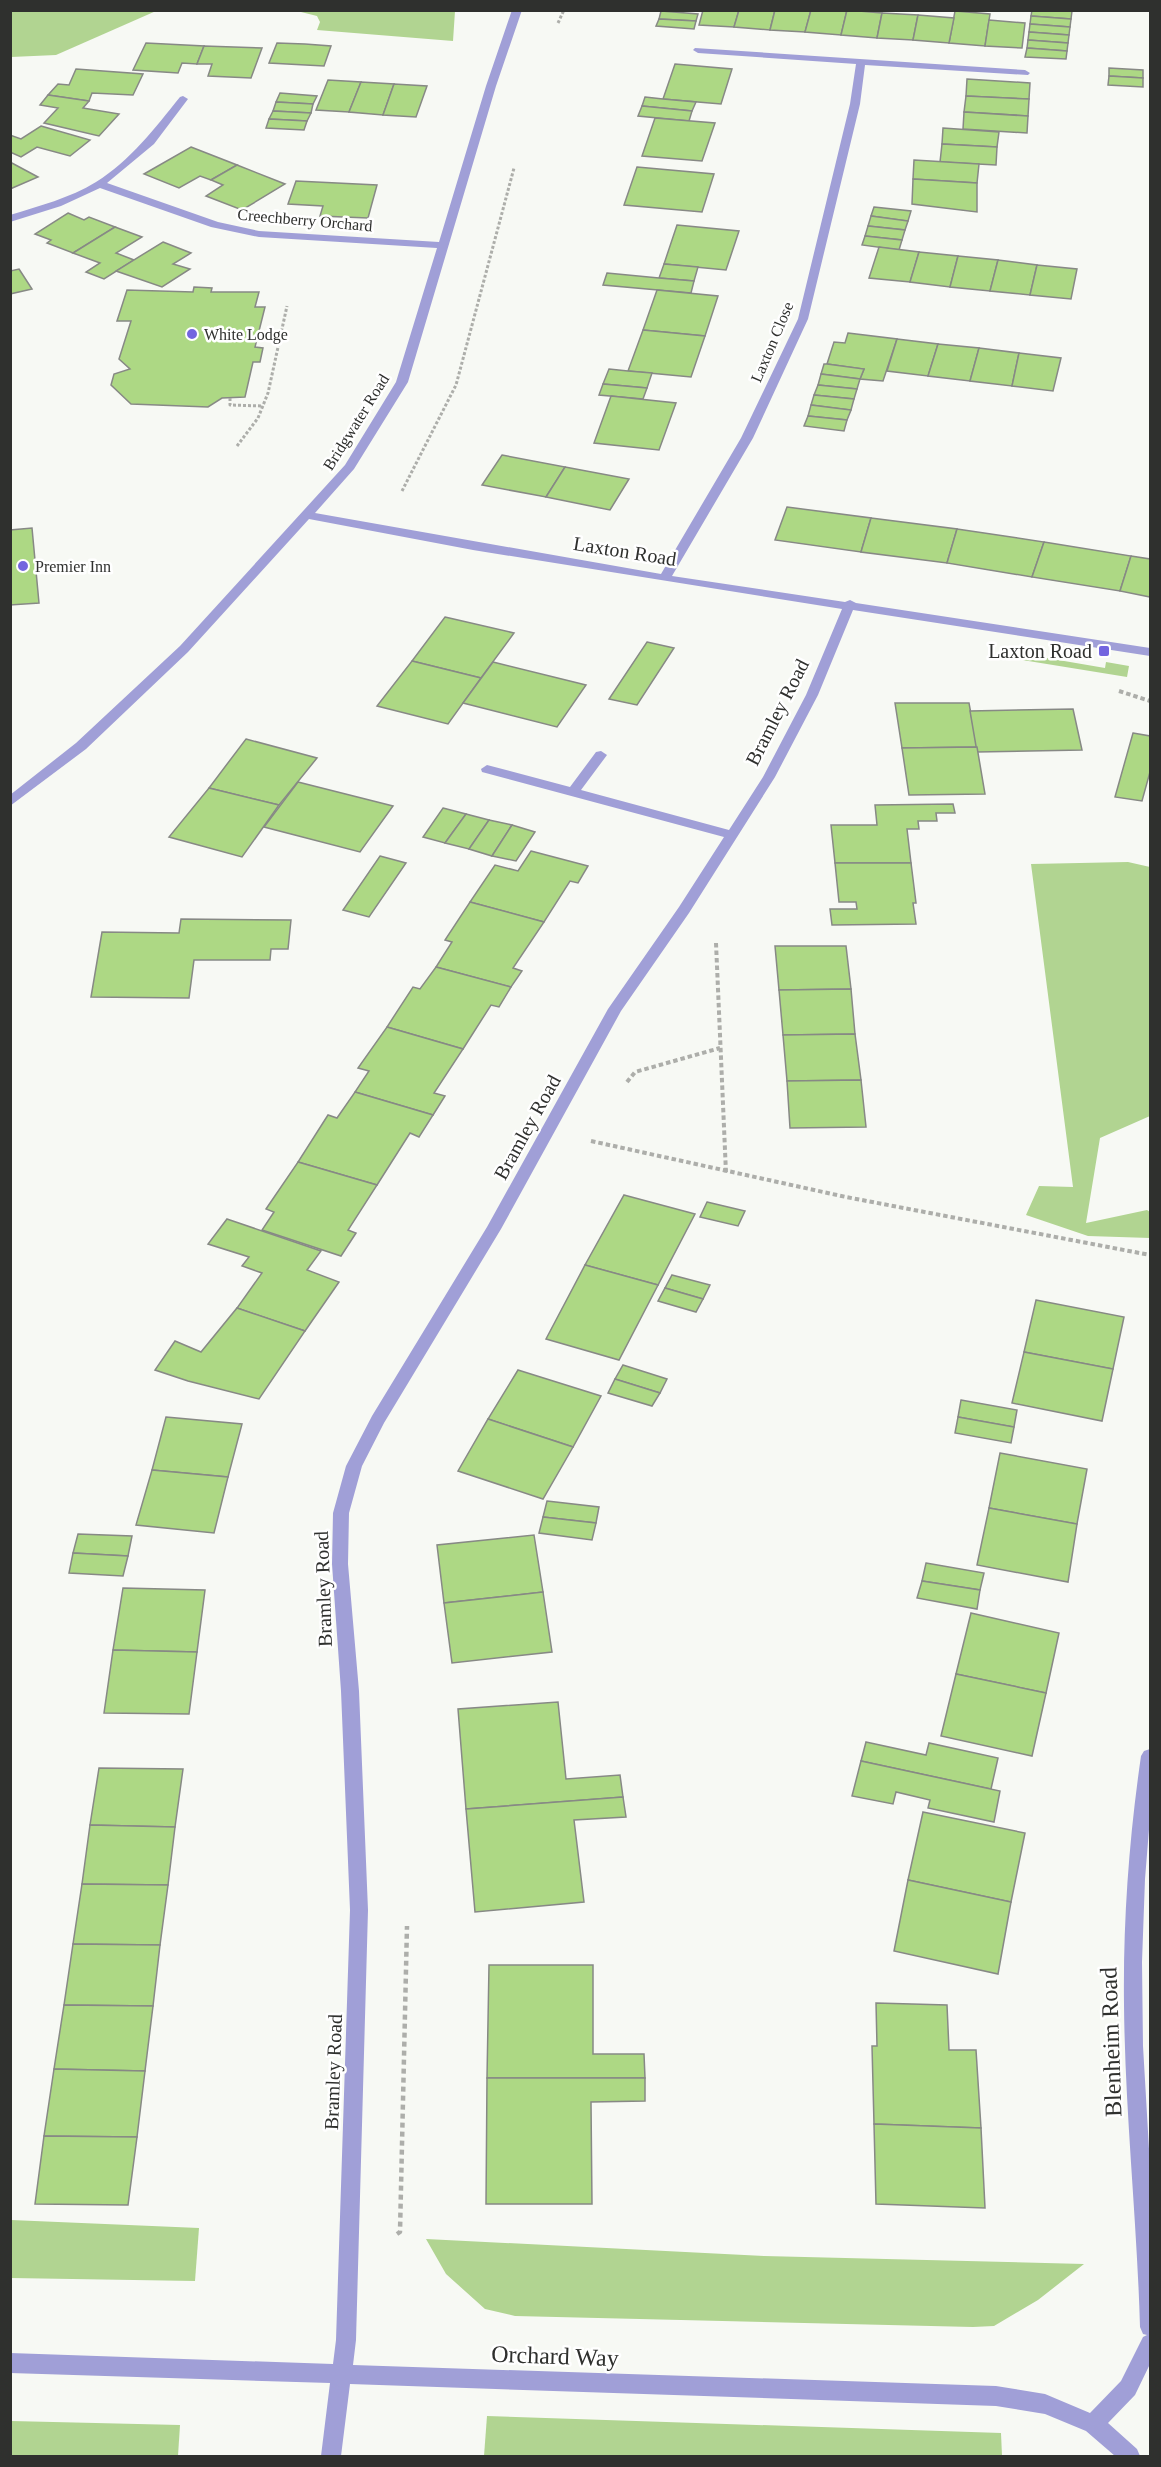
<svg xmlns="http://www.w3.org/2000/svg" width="1161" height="2467" viewBox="0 0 1161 2467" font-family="Georgia,serif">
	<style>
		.green { fill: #b1d491 }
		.building { fill: #add884; stroke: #878985; stroke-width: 1.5 }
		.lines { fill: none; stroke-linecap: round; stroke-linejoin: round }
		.path-far2 { stroke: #adaeaa; stroke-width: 3; stroke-dasharray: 3 2; stroke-linecap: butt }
		.path-far1 { stroke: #adaeaa; stroke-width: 4; stroke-dasharray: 4.5 3; stroke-linecap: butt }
		.path { stroke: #adaeaa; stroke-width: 4.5; stroke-dasharray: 5 4; stroke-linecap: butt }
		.minor { fill: #a09fd7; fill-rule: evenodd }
		.poi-dot { fill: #7365df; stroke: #fff; stroke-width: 2 }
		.labels { text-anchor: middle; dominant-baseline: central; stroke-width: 5; stroke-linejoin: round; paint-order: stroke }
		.far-street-label { font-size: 16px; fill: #2f302e; stroke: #fff }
		.far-poi-label { font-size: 16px; fill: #2f302e; stroke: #fff; text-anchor: start }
		.street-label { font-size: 20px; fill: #2f302e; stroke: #fff }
		.poi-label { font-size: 20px; fill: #2f302e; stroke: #fff; text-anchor: end }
		.near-street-label { font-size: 24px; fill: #2f302e; stroke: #fff }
	</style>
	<rect width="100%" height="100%" fill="#f7f9f4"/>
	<g class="green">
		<path d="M10,11L11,10L156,11L56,55L11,57Z"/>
		<path d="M297,11H455L453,41L317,30L320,22L317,16Z"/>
		<path d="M1012,652L1105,668L1106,662L1129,666L1127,677L1010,658Z"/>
		<path d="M1128,862L1150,867V1116L1100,1138L1086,1223L1147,1210L1150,1212V1238L1088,1236L1026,1215L1039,1186L1073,1187L1031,864Z"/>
		<path d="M11,2220L199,2228L195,2281L11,2278Z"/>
		<path d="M426,2239L764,2256L1084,2264L1038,2300L994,2326L973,2327L515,2316L485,2309L446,2274Z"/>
		<path d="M487,2416L1001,2433L1002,2456H484Z"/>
		<path d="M11,2421L180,2425L178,2456H11Z"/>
	</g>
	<g class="building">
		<path d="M703,10H739L734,27L699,25Z"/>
		<path d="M739,10H775L770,30L734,27Z"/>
		<path d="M775,10H811L805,32L770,30Z"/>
		<path d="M811,10H847L841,35L805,32Z"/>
		<path d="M847,10L882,13L877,38L841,35Z"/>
		<path d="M1032,10L1072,11L1071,19L1031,16Z"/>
		<path d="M661,11L698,14L696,21L659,19Z"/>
		<path d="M955,11L990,14L985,46L949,43Z"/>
		<path d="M882,13L918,15L913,40L877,38Z"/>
		<path d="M918,15L954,18L949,43L913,40Z"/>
		<path d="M1031,16L1071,19L1070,27L1030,24Z"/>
		<path d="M659,19L696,21L694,29L656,26Z"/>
		<path d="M989,20L1025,23L1022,48L985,46Z"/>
		<path d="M1030,24L1070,27L1069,35L1029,32Z"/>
		<path d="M1029,32L1069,35L1068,43L1028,40Z"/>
		<path d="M1028,40L1068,43L1067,51L1027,48Z"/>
		<path d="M146,43L204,46L197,64L182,63L178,73L133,70Z"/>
		<path d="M277,43L305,44L331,46L324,66L269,63Z"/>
		<path d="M204,46L262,48L251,78L208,76L212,64H197Z"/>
		<path d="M1027,48L1067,51L1066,59L1025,57Z"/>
		<path d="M675,64L732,69L721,104L663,99Z"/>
		<path d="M1109,68L1143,70V78L1109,76Z"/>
		<path d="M76,69L143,74L133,95L92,93L89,101L48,95L58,84L69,85Z"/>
		<path d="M1109,76L1143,78V87L1108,85Z"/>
		<path d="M967,79L1030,83L1029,99L966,96Z"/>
		<path d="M328,80L361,82L349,112L316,110Z"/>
		<path d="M361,82L394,84L383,115L349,112Z"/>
		<path d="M394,84L427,86L416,117L383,115Z"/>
		<path d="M280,93L317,96L313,104L276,102Z"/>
		<path d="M48,95L89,101L83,108L119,114L99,136L44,123L58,108L40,105Z"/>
		<path d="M966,96L1029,99L1028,116L964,112Z"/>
		<path d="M645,97L663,99L696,102L692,111L642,106Z"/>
		<path d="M276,102L313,104L311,113L273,111Z"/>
		<path d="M642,106L692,111L689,121L638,116Z"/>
		<path d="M273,111L311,113L307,121L269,119Z"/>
		<path d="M964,112L1028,116L1027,133L963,129Z"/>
		<path d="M655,118L715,123L702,161L642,156Z"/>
		<path d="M269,119L307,121L304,130L266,128Z"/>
		<path d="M41,126L90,140L70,156L37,147L21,157L10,152V135L21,139Z"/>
		<path d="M943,128L999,132L997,147L942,144Z"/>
		<path d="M942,144L997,147L996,165L940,162Z"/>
		<path d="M191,147L237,165L211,180L200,176L179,188L144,174Z"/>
		<path d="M914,160L979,164L977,183L913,179Z"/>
		<path d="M10,162L38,177L10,189Z"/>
		<path d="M237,165L285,184L242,210L206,196L223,185L211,180Z"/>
		<path d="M637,167L714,174L702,212L624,205Z"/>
		<path d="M913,179L977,183V212L912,204Z"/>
		<path d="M296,181L377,185L368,218L320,216L323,206L288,204Z"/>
		<path d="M874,207L911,211L908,221L871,216Z"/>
		<path d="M68,213L84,220L89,217L115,227L73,253L47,243L51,240L35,234Z"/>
		<path d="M871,216L908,221L905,230L868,226Z"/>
		<path d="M677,225L739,231L726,270L664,264Z"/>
		<path d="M868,226L905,230L902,240L865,236Z"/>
		<path d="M115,227L142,237L116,253L134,260L104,279L86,272L100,263L73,253Z"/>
		<path d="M865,236L902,240L899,250L862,245Z"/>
		<path d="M163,242L191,253L173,264L190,269L162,287L116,271Z"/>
		<path d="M879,247L919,252L910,282L869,278Z"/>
		<path d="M919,252L958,256L950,287L910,282Z"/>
		<path d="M958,256L998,260L990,291L950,287Z"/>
		<path d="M998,260L1037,265L1030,295L990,291Z"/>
		<path d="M664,264L698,267L694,281L659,278Z"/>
		<path d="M1037,265L1077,269L1071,299L1030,295Z"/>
		<path d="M19,269L32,289L10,294V271Z"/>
		<path d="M607,273L659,278L694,281L691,293L603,285Z"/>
		<path d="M194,287L212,288L211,292H259L255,307H265L255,347L263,348L260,362H253L245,397L222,398L208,407L131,404L111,385L114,374L130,369L119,359L131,321H117L127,290L193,292Z"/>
		<path d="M657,290L718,296L705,336L643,330Z"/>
		<path d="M643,330L705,336L691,377L628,371Z"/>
		<path d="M848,333L897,339L883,381L860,379L864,369L827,364L834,342L845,343Z"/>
		<path d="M897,339L938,344L928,376L887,371Z"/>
		<path d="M938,344L979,348L970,381L928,376Z"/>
		<path d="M979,348L1019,353L1012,386L970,381Z"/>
		<path d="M1019,353L1061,358L1053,391L1012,386Z"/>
		<path d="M824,364H827L864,369L860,379L821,374Z"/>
		<path d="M609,369L628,371L652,373L647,388L603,384Z"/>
		<path d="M821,374L860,379L857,389L818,385Z"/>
		<path d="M603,384L647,388L643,399L599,395Z"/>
		<path d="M818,385L857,389L854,399L814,395Z"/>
		<path d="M814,395L854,399L851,410L811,405Z"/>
		<path d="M611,396L676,403L659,450L594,443Z"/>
		<path d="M811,405L851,410L847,420L808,416Z"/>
		<path d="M808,416L847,420L844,431L804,426Z"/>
		<path d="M502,455L565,467L546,497L482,485Z"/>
		<path d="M565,467L629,479L610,510L546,497Z"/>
		<path d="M787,507L871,518L861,552L775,540Z"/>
		<path d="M871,518L957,529L947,563L861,552Z"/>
		<path d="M32,528L39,603L10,605V530Z"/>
		<path d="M957,529L1044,542L1032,577L947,563Z"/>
		<path d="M1044,542L1131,556L1120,591L1032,577Z"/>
		<path d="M1131,556L1150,559V597L1120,591Z"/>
		<path d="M445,617L514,633L481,678L412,661Z"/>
		<path d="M647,642L674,648L637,705L609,699Z"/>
		<path d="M412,661L481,678L448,724L377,706Z"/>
		<path d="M493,662L586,685L557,727L463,703Z"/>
		<path d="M895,703H969L977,747L902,748Z"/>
		<path d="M1073,709L1082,750L977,752L970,711Z"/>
		<path d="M1133,733L1150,736V772L1142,801L1115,797Z"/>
		<path d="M246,739L317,758L279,805L209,788Z"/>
		<path d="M977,747L985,794L909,795L902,748Z"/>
		<path d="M298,782L393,806L360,852L264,827Z"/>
		<path d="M209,788L279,805L242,857L169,837Z"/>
		<path d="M953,804L955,813H936L937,821H918L919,829H907L911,863H835L831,825H877L875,805Z"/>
		<path d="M443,808L466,814L445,843L423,837Z"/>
		<path d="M466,814L489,820L469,849L445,843Z"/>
		<path d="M489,820L512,825L492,856L469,849Z"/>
		<path d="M512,825L535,832L516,861L492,856Z"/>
		<path d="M531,851L588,866L578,883L570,881L544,922L470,902L495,865L518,871Z"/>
		<path d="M380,856L406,863L369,917L343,910Z"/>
		<path d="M835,863H911L916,903H913L916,924L832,925L830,909H857L856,902H839Z"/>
		<path d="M470,902L544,922L513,968L522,971L511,987L436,967L452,942L445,940Z"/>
		<path d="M181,919L291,920L288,949H271L270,960H194L189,998L91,997L102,932L179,933Z"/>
		<path d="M775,946H846L851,989L779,990Z"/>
		<path d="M436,967L511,987L499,1007L491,1005L463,1049L387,1027L413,987L420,989Z"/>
		<path d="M851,989L855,1034L783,1035L779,990Z"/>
		<path d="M387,1027L463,1049L434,1093L445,1096L433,1115L355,1092L369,1071L358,1068Z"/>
		<path d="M855,1034L861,1080L787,1081L783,1035Z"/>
		<path d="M861,1080L866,1127L790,1128L787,1081Z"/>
		<path d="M355,1092L433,1115L419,1137L410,1133L377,1185L298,1162L328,1115L337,1118Z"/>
		<path d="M298,1162L377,1185L348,1230L356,1233L341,1256L262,1230L274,1212L266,1209Z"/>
		<path d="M624,1195L695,1214L658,1285L585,1265Z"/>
		<path d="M707,1202L745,1211L738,1226L700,1217Z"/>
		<path d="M227,1219L321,1251L307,1270L339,1282L305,1331L237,1308L262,1273L242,1266L249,1257L208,1244Z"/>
		<path d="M585,1265L658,1285L619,1360L546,1339Z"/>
		<path d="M672,1275L710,1285L703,1299L665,1288Z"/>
		<path d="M665,1288L703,1299L696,1312L658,1301Z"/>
		<path d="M1036,1300L1124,1317L1113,1369L1024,1352Z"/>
		<path d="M237,1308L305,1331L259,1399L188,1381L155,1370L175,1341L201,1352Z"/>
		<path d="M1024,1352L1113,1369L1102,1421L1012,1403Z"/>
		<path d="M623,1365L667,1379L660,1393L615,1379Z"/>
		<path d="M518,1370L601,1396L573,1447L488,1419Z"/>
		<path d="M615,1379L660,1393L652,1406L608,1393Z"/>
		<path d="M961,1400L1017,1410L1014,1427L958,1417Z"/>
		<path d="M166,1417L242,1424L228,1477L152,1470Z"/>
		<path d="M958,1417L1014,1427L1011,1443L955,1433Z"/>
		<path d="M488,1419L573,1447L543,1499L458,1471Z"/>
		<path d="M1000,1453L1087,1469L1077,1524L989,1508Z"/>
		<path d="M152,1470L228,1477L214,1533L136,1525Z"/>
		<path d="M547,1501L599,1507L596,1523L543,1517Z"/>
		<path d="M989,1508L1077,1524L1068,1582L977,1565Z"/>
		<path d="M543,1517L596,1523L592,1540L539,1533Z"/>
		<path d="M78,1534L132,1536L128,1556L73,1553Z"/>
		<path d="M534,1535L543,1592L444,1603L437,1545Z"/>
		<path d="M73,1553L128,1556L123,1576L69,1573Z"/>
		<path d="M926,1563L984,1573L980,1590L922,1581Z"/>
		<path d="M922,1581L980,1590L977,1609L917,1598Z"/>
		<path d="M123,1588L205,1590L197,1652L113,1650Z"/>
		<path d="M543,1592L552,1652L452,1663L444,1603Z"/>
		<path d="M971,1613L1059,1633L1046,1693L956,1674Z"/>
		<path d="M113,1650L197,1652L189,1714L104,1713Z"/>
		<path d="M956,1674L1046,1693L1032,1756L941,1736Z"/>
		<path d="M558,1702L566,1779L620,1775L623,1797L466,1809L458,1709Z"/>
		<path d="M866,1742L926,1755L929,1743L998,1758L991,1789L861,1761Z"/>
		<path d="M861,1761L1000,1791L994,1822L928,1808L930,1800L896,1792L893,1804L852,1796Z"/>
		<path d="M99,1768L183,1769L175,1827L90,1825Z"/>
		<path d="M623,1797L626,1817L574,1820L584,1902L475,1912L466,1809Z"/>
		<path d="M923,1812L1025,1833L1011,1902L908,1880Z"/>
		<path d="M90,1825L175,1827L168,1885L82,1884Z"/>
		<path d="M908,1880L1011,1902L998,1974L894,1951Z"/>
		<path d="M82,1884L168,1885L160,1945L73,1944Z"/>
		<path d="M73,1944L160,1945L153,2006L64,2005Z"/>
		<path d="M489,1965H593V2054H644L645,2078H487Z"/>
		<path d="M876,2003L947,2005L949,2050H976L981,2128L874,2124L872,2046H877Z"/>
		<path d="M64,2005L153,2006L145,2071L54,2069Z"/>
		<path d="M54,2069L145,2071L137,2137L44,2136Z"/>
		<path d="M487,2078H645V2101L591,2102L592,2204H486Z"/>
		<path d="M874,2124L981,2128L985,2208L876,2204Z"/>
		<path d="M44,2136L137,2137L128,2205L35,2204Z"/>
	</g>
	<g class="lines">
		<g class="path-far2">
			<path d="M558,23L564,10"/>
			<path d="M230,398V405L263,406"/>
			<path d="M237,446L258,418L268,393L287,306"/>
			<path d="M402,491L456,385L514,168"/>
		</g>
		<g class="path-far1">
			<path d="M1119,691L1150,701"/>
			<path d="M716,943L726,1173"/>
			<path d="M627,1082L635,1072L720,1048"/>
			<path d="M591,1141L846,1197L1150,1255"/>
		</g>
		<path class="path" d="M397,2234L400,2232L407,1926"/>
		<path class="minor" d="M512,10H522L496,86L408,382L354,469L315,513L661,574L741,438L798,319L850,104L856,64L698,53L693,50L695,48L1025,70L1030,73L1028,75L865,65L860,104L808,319L753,438L672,576L845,602L850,600L856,603L1150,648V656L853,610L818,695L775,777L689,913L621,1011L501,1229L384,1423L362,1466L349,1513L348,1564L359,1691L368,1910L356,2340L353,2365L996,2386L1045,2394L1090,2413L1121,2381L1143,2337L1147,2335L1143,2334L1140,2327C1137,2220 1125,2112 1124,2005C1123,1921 1129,1839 1141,1756L1144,1751L1150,1749V1817L1145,1879L1142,1962L1143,2046L1150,2166V2364L1135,2395L1108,2423L1137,2449L1140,2456H1115L1086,2431L1045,2414L996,2406L350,2384L341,2456H321L330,2383L10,2373V2353L333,2364L336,2340L350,1910L341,1691L332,1564L333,1513L346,1466L372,1416L487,1227L608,1009L679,907L724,837L482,772L481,769L487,765L570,787L596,752L601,751L607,755L581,790L729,830L763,777L806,695L842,609L473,550L309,519L188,652L86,749L10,806V795L76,743L180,646L345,465L396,382L437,248L259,237L211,227L100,188L61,206L10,222V215C39,206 70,198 96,182C130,161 155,128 180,97L183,96L188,99L154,144L107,183L218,222L259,231L439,242L486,86Z"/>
	</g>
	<g class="poi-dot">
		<circle cx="192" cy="334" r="6"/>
		<circle cx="23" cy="566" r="6"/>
		<rect x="1098" y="645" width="12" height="12" rx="3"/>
	</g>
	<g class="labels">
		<g class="far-street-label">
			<text transform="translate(305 220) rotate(5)">Creechberry Orchard</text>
			<text transform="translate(772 342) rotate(-67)">Laxton Close</text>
			<text transform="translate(356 422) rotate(-58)">Bridgwater Road</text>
		</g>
		<g class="far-poi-label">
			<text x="204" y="334">White Lodge</text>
			<text x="35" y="566">Premier Inn</text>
		</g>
		<g class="street-label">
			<text transform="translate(625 551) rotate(9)">Laxton Road</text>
			<text transform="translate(777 712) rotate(-63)">Bramley Road</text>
			<text transform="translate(527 1127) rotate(-61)">Bramley Road</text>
			<text transform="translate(323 1589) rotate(-92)">Bramley Road</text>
			<text transform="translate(333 2072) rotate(-88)">Bramley Road</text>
		</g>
		<g class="poi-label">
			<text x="1092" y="651">Laxton Road</text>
		</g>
		<g class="near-street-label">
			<text transform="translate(1111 2042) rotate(-92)">Blenheim Road</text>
			<text transform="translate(555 2356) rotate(2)">Orchard Way</text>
		</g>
	</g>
	<rect width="1161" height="2467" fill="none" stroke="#2f302e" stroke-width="24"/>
</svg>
